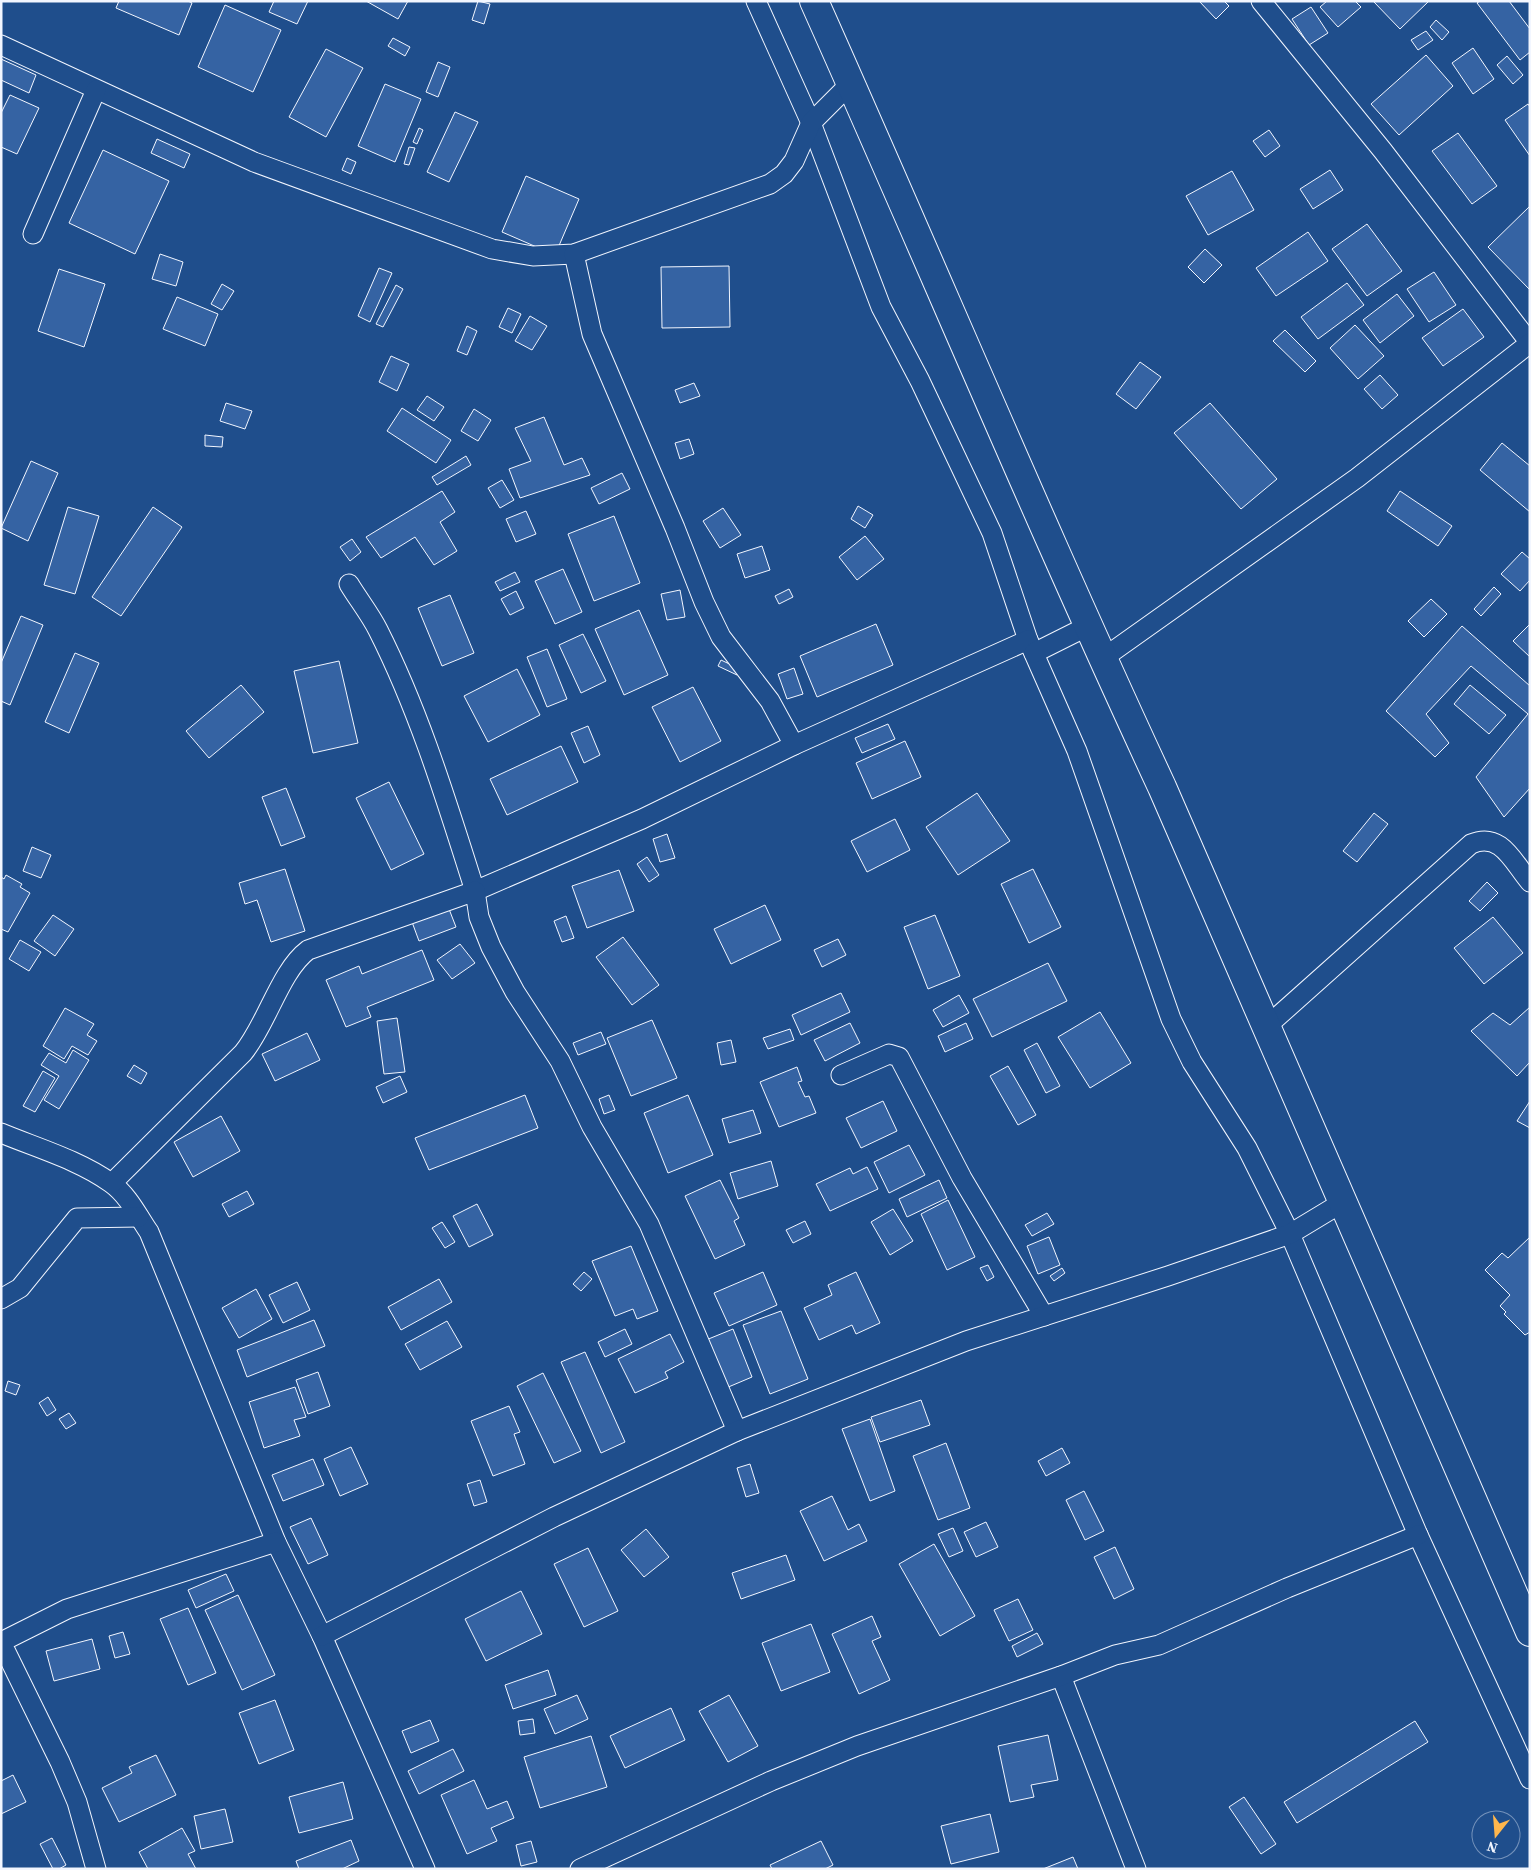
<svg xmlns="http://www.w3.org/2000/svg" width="1531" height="1870" viewBox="0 0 1531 1870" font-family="'Source Serif 4',serif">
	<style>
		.building { fill: #3563a3; stroke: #f2f6ff }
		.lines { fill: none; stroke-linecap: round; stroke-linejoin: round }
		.street-casing { stroke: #f2f6ff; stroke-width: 21 }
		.highway-casing { stroke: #f2f6ff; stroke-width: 30 }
		.street { stroke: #1f4e8c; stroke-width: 19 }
		.highway { stroke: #1f4e8c; stroke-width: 28 }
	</style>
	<rect width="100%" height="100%" fill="#1f4e8c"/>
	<g class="building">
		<path d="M119,1H188L192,3L179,35L116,8Z"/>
		<path d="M274,1H308L297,24L269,12Z"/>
		<path d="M366,1H408L398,19Z"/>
		<path d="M478,1L490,4L484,24L472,20Z"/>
		<path d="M1199,1H1224L1229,6L1216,19Z"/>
		<path d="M1327,1H1355L1361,7L1338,27L1320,7Z"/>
		<path d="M1373,1H1429L1400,29Z"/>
		<path d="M1480,1H1509L1530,29V52L1520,60L1477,3Z"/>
		<path d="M225,5L281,30L253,92L198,67Z"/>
		<path d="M1311,7L1328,33L1309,45L1292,19Z"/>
		<path d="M1436,20L1449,32L1442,40L1430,27Z"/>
		<path d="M1426,31L1433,40L1418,50L1411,40Z"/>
		<path d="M393,38L410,47L405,56L388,46Z"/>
		<path d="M1473,48L1494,79L1473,94L1452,63Z"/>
		<path d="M326,49L363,68L326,137L289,117Z"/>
		<path d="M1426,55L1453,86L1399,135L1371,104Z"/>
		<path d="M1507,56L1523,75L1513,84L1497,65Z"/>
		<path d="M1,59L36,75L29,93L1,80Z"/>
		<path d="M438,62L450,67L438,97L426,92Z"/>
		<path d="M385,84L421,99L395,162L358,146Z"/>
		<path d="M10,95L39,108L17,154L1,147V113Z"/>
		<path d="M1528,104L1530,107V156L1505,120Z"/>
		<path d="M455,112L478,122L449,182L427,172Z"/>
		<path d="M419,128L423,130L417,144L413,142Z"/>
		<path d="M1269,130L1280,146L1265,157L1253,141Z"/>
		<path d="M1458,133L1497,186L1472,204L1432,151Z"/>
		<path d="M157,139L190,154L184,168L151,153Z"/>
		<path d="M409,147L415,148L409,165L404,164Z"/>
		<path d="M103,150L169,181L135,254L69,223Z"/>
		<path d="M347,158L356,162L351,174L342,170Z"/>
		<path d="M1330,170L1343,190L1313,209L1300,189Z"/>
		<path d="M1232,171L1254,210L1208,235L1186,196Z"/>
		<path d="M526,176L579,199L555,255L502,232Z"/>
		<path d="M1530,206V290L1488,247Z"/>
		<path d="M1367,224L1402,271L1367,296L1332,249Z"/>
		<path d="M1308,232L1328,261L1276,296L1256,268Z"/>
		<path d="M1205,249L1222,265L1204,283L1188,267Z"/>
		<path d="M160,254L183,262L176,286L152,279Z"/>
		<path d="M729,266L730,327L662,328L661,267Z"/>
		<path d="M379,268L392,273L370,322L358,316Z"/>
		<path d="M59,269L105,284L84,347L38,331Z"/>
		<path d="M1434,272L1456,305L1429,322L1407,289Z"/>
		<path d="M1347,283L1364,305L1318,339L1301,317Z"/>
		<path d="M222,284L234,291L222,310L211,304Z"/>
		<path d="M396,285L403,289L383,327L376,324Z"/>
		<path d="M1397,294L1414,316L1380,343L1363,320Z"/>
		<path d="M177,297L218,314L205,346L163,329Z"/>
		<path d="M508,308L521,314L512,333L499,327Z"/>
		<path d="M1463,309L1484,337L1443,366L1422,338Z"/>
		<path d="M530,316L547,326L532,350L515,341Z"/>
		<path d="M1355,325L1384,356L1358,379L1330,348Z"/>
		<path d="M467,326L477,331L467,355L457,351Z"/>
		<path d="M1285,330L1316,361L1305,372L1273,341Z"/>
		<path d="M391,356L409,364L397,391L379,382Z"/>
		<path d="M1140,362L1161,377L1136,409L1116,394Z"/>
		<path d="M1380,375L1398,395L1382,409L1364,389Z"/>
		<path d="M694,383L700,396L680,403L675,390Z"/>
		<path d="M427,396L444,407L434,421L417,410Z"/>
		<path d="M226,403L252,411L245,429L220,421Z"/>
		<path d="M1210,403L1277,479L1241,509L1174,433Z"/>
		<path d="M402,408L451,440L436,463L387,431Z"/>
		<path d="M474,409L491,420L478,441L461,431Z"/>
		<path d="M544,417L564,465L582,458L590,475L520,498L509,469L531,461L515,428Z"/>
		<path d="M205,435L223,437L222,447L205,446Z"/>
		<path d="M689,439L694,454L680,459L675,443Z"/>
		<path d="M1502,443L1530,466V512L1480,470Z"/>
		<path d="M466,456L471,465L437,485L432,477Z"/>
		<path d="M31,461L58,473L28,541L1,528Z"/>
		<path d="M622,473L630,489L599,504L591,488Z"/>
		<path d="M502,480L514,500L500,508L488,488Z"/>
		<path d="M442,491L455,512L440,522L457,551L434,565L415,537L381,558L366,537Z"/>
		<path d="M1400,491L1452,526L1438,546L1387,511Z"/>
		<path d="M858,506L873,515L865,528L851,519Z"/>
		<path d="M68,507L99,516L75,594L44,585Z"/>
		<path d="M153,507L182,527L121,616L92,597Z"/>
		<path d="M723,508L741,535L720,548L703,521Z"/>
		<path d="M526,511L536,534L516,542L506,519Z"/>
		<path d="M614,516L640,583L594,601L568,534Z"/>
		<path d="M865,536L884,559L857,580L839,557Z"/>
		<path d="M352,539L361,552L350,561L340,547Z"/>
		<path d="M762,546L770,570L745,578L737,554Z"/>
		<path d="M1522,552L1530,559V580L1520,591L1501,574Z"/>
		<path d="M563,569L582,612L555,624L535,581Z"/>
		<path d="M515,572L520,582L500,591L495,582Z"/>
		<path d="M1494,587L1501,594L1481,616L1474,609Z"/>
		<path d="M789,589L793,597L779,604L775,596Z"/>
		<path d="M680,590L685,617L667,620L661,594Z"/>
		<path d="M516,591L524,608L510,615L501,599Z"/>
		<path d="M450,595L474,653L442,666L418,608Z"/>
		<path d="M1431,599L1447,614L1424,637L1408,621Z"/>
		<path d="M639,610L668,675L624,695L595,629Z"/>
		<path d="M21,616L43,625L10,705L1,701V663Z"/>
		<path d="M876,624L893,665L817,697L800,656Z"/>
		<path d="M1530,624V657L1513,641Z"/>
		<path d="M1462,626L1530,686V788L1504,817L1476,777L1528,714L1471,666L1426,714L1449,743L1435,757L1386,711Z"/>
		<path d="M583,634L606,681L581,693L559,645Z"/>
		<path d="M547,649L567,699L547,707L527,657Z"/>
		<path d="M75,653L99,663L69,733L45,722Z"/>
		<path d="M721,660L740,669L737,675L718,666Z"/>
		<path d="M339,661L358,743L313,753L294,671Z"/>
		<path d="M794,668L803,694L787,699L778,674Z"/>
		<path d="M517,669L540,715L488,742L464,696Z"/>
		<path d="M241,685L264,712L209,758L186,731Z"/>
		<path d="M1470,685L1506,715L1489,734L1454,704Z"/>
		<path d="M693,687L721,741L680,762L652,707Z"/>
		<path d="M888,724L895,739L862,753L855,738Z"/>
		<path d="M588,726L600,755L584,763L571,733Z"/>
		<path d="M905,741L921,777L872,799L856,763Z"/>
		<path d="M561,746L578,782L507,815L490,779Z"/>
		<path d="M389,782L424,854L391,870L356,798Z"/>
		<path d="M286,788L305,837L281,846L262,797Z"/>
		<path d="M977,793L1010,841L958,875L926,827Z"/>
		<path d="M1374,813L1388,824L1357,862L1343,851Z"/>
		<path d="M895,819L910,850L867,872L851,841Z"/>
		<path d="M667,834L675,858L660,862L653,839Z"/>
		<path d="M32,847L51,855L41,878L23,871Z"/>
		<path d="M647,857L659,875L649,882L637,864Z"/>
		<path d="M285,869L305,931L271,942L257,900L245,904L239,883Z"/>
		<path d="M1033,869L1061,927L1029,943L1001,884Z"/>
		<path d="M619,870L634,911L587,928L572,886Z"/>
		<path d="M6,875L22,884L20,887L30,893L8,932L1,929V877L4,879Z"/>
		<path d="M1487,882L1498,893L1480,911L1469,901Z"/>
		<path d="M765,905L781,940L731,964L714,929Z"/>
		<path d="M449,909L456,927L419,941L412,922Z"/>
		<path d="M53,915L74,929L55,956L34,941Z"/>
		<path d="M935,915L960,976L928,989L904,927Z"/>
		<path d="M566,916L574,938L562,942L554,921Z"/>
		<path d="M1493,917L1523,953L1484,984L1454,948Z"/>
		<path d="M623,937L659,985L632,1005L596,957Z"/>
		<path d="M838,939L846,955L822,967L814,950Z"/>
		<path d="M20,940L41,952L29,971L9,959Z"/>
		<path d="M460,944L475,963L452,979L437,960Z"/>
		<path d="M422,950L434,980L367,1007L371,1017L346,1027L326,980L359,966L362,974Z"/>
		<path d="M1048,963L1067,1001L992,1037L973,999Z"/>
		<path d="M841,993L850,1012L801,1035L792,1015Z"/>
		<path d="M959,995L969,1013L943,1027L933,1010Z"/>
		<path d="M1530,1007V1062L1517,1076L1471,1031L1493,1013L1510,1025Z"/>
		<path d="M65,1008L94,1024L87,1035L97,1041L88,1055L72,1046L64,1059L43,1046Z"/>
		<path d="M1100,1012L1131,1063L1090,1088L1058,1037Z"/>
		<path d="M397,1018L405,1072L384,1074L377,1021Z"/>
		<path d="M652,1020L677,1078L631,1096L607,1038Z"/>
		<path d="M850,1023L860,1043L825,1061L814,1040Z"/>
		<path d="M966,1023L973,1039L945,1052L938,1036Z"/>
		<path d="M790,1029L794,1040L768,1049L763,1038Z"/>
		<path d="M601,1032L606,1044L578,1055L573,1043Z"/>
		<path d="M307,1033L320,1060L275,1081L262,1054Z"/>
		<path d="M731,1040L736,1062L721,1065L717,1043Z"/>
		<path d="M1037,1043L1060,1086L1046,1093L1024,1050Z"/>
		<path d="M73,1050L89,1060L59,1109L44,1100L59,1076L41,1065L49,1053L66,1063Z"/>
		<path d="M134,1065L147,1073L141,1084L127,1076Z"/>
		<path d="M1008,1066L1036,1115L1018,1125L990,1076Z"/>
		<path d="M797,1067L802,1081L798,1082L805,1097L809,1096L816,1113L779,1127L760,1082Z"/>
		<path d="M43,1071L55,1078L35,1112L23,1106Z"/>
		<path d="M400,1076L407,1092L383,1103L376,1087Z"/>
		<path d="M525,1095L538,1128L429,1170L415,1138Z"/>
		<path d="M609,1095L615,1110L604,1114L599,1099Z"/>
		<path d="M688,1095L713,1155L668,1173L644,1113Z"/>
		<path d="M883,1101L897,1131L861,1148L846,1118Z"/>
		<path d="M1530,1101V1128L1517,1121Z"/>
		<path d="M753,1110L761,1133L729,1143L722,1119Z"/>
		<path d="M221,1116L240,1151L193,1177L174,1142Z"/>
		<path d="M909,1145L925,1175L889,1193L874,1162Z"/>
		<path d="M771,1161L778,1186L738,1199L730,1173Z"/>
		<path d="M867,1167L878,1189L830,1211L816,1184L850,1168L853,1174Z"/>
		<path d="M720,1180L739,1218L734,1221L745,1245L715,1259L685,1196Z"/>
		<path d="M939,1180L947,1198L907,1217L899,1199Z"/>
		<path d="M247,1191L254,1204L229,1217L222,1204Z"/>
		<path d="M948,1200L975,1257L947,1270L921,1214Z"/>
		<path d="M477,1204L493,1235L469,1247L453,1216Z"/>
		<path d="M893,1209L913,1241L890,1255L871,1222Z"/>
		<path d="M1047,1213L1054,1224L1032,1236L1025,1225Z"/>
		<path d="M805,1221L811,1234L793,1243L786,1230Z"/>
		<path d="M442,1222L455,1242L445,1248L432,1228Z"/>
		<path d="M1049,1237L1060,1265L1038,1274L1027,1246Z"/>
		<path d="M1530,1237V1332L1525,1335L1504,1314L1506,1312L1500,1306L1510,1295L1485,1270L1502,1253L1508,1258Z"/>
		<path d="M631,1246L658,1311L637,1319L633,1309L615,1316L592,1261Z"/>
		<path d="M988,1265L994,1277L987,1281L980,1268Z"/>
		<path d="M1062,1268L1065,1273L1054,1281L1050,1276Z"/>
		<path d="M584,1272L592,1279L581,1291L573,1284Z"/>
		<path d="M763,1272L777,1305L729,1326L714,1293Z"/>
		<path d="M856,1272L880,1323L856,1334L852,1325L819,1340L804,1308L832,1295L828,1285Z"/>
		<path d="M439,1279L452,1302L401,1330L388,1307Z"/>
		<path d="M297,1282L310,1310L283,1323L269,1295Z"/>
		<path d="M256,1289L272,1319L239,1338L222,1308Z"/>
		<path d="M781,1311L808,1379L770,1394L743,1325Z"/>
		<path d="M314,1320L325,1346L247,1377L237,1350Z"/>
		<path d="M447,1321L462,1347L420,1370L405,1344Z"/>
		<path d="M625,1329L632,1344L605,1357L598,1342Z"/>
		<path d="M733,1329L752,1377L726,1388L706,1340Z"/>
		<path d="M670,1334L684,1362L665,1372L668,1378L635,1393L618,1359Z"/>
		<path d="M585,1352L625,1442L601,1453L561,1362Z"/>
		<path d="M318,1372L330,1406L308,1414L296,1380Z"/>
		<path d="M543,1373L581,1451L554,1463L517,1386Z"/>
		<path d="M8,1381L20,1385L16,1395L5,1391Z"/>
		<path d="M295,1387L306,1417L294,1420L300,1436L264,1448L249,1402Z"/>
		<path d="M48,1397L56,1410L47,1416L39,1403Z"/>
		<path d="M921,1400L930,1425L880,1442L871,1417Z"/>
		<path d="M509,1406L520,1432L514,1434L525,1464L493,1476L471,1421Z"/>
		<path d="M69,1413L76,1423L66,1429L59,1419Z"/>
		<path d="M870,1419L895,1491L870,1501L842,1429Z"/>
		<path d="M946,1443L970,1508L938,1520L913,1456Z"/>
		<path d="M351,1447L368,1484L340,1496L324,1459Z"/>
		<path d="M1062,1448L1070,1463L1046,1476L1038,1461Z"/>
		<path d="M313,1459L324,1485L283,1501L272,1475Z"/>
		<path d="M750,1464L759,1493L746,1497L737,1468Z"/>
		<path d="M480,1480L487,1502L474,1506L467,1484Z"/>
		<path d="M1084,1491L1104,1531L1085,1540L1066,1500Z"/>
		<path d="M832,1496L848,1530L859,1524L867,1541L824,1561L800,1511Z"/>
		<path d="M311,1518L328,1555L308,1564L290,1527Z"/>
		<path d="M986,1522L998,1547L976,1557L964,1532Z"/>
		<path d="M953,1528L963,1551L949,1557L938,1534Z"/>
		<path d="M646,1529L669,1557L644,1577L621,1550Z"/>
		<path d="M934,1544L975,1616L940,1636L899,1564Z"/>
		<path d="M1115,1547L1134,1589L1114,1599L1094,1557Z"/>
		<path d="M588,1548L618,1611L584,1627L554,1564Z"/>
		<path d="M786,1555L795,1580L741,1599L732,1573Z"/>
		<path d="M226,1574L234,1591L196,1608L188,1590Z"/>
		<path d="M521,1591L542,1634L486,1661L465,1619Z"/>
		<path d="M238,1595L275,1675L242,1690L205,1610Z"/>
		<path d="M1018,1599L1033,1630L1009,1641L994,1610Z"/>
		<path d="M188,1608L216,1673L188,1685L160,1619Z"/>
		<path d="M872,1616L881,1637L872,1641L890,1680L859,1694L832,1634Z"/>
		<path d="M811,1624L830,1672L781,1691L762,1643Z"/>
		<path d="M123,1632L130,1654L115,1658L109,1636Z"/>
		<path d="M1037,1633L1043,1644L1017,1657L1012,1646Z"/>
		<path d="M92,1639L100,1669L54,1681L46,1651Z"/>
		<path d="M548,1670L556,1695L513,1709L505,1685Z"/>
		<path d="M577,1695L588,1719L555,1734L544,1709Z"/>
		<path d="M729,1695L758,1746L728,1762L699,1711Z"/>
		<path d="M275,1700L294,1750L259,1764L239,1713Z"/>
		<path d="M671,1708L685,1740L625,1768L610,1736Z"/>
		<path d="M533,1719L535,1733L520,1735L518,1721Z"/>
		<path d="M430,1720L439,1741L411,1753L402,1731Z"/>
		<path d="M1415,1721L1428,1742L1297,1823L1284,1802Z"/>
		<path d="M1048,1735L1058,1780L1031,1785L1034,1797L1010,1802L998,1746Z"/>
		<path d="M591,1736L607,1787L540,1808L524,1757Z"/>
		<path d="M453,1749L464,1771L419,1794L408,1771Z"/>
		<path d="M156,1755L176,1795L119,1822L102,1788L132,1773L129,1767Z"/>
		<path d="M13,1775L26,1802L1,1814V1781Z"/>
		<path d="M474,1780L487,1809L507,1801L514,1818L491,1828L497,1841L467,1854L441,1795Z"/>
		<path d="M343,1782L353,1819L299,1833L289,1797Z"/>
		<path d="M1244,1797L1276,1844L1261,1854L1229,1807Z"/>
		<path d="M225,1809L233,1842L201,1849L194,1816Z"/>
		<path d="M990,1814L999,1852L951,1864L941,1826Z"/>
		<path d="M182,1828L195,1851L188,1854L196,1869H148L139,1852Z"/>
		<path d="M52,1838L66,1865L59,1869H53L40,1844Z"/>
		<path d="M351,1840L359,1861L342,1869H299L296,1861Z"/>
		<path d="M531,1841L537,1862L521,1866L516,1845Z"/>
		<path d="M821,1841L833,1865L825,1869H772L770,1865Z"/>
		<path d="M1073,1857L1078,1869H1043Z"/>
	</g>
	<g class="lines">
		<defs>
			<g id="street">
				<path d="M756,1L811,123L881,307L920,381L992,533L1028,640L1077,751L1171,1019L1192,1062L1247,1148L1290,1234L1418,1535L1530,1779"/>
				<path d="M1261,1L1383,151L1530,343"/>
				<path d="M1,45L254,162L492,249L533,256L574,254L770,184L784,174L794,161L811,123L851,83"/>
				<path d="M33,234L96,90"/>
				<path d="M574,254L592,334L675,528L704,602L721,637L770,701L794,745"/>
				<path d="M349,584C358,599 370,614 378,630C420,713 447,803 475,891L642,819L794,745L1028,640"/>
				<path d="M1034,653L1088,626"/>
				<path d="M1102,659L1357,478L1530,343"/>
				<path d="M1266,1027L1471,844C1501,831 1513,862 1530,882"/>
				<path d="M841,1075L889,1054L899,1057L962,1178L1044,1316"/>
				<path d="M1,1133C37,1148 79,1160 111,1183C128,1195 138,1216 149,1232L276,1542L322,1636L425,1869"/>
				<path d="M112,1183L243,1053C267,1024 280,971 308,950L475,891L479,917L491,947L515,992L560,1061L592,1127L649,1224L737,1431"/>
				<path d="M1,1299L20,1288L77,1218L139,1217"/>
				<path d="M322,1636L554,1517L737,1431L966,1341L1168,1276L1290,1234L1343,1202"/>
				<path d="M1061,1676L1136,1869"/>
				<path d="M96,1869L77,1802L60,1762L1,1642L67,1609L276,1542"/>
				<path d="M580,1869L771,1781L857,1746L1061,1676L1115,1655L1159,1645L1287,1588L1418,1535"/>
			</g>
			<path id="highway" d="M814,1C931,263 1041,527 1162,787L1530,1632"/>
		</defs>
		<use href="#street" class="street-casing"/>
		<use href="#highway" class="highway-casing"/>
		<use href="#street" class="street"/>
		<use href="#highway" class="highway"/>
	</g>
	<rect width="1531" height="1870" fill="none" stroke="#f2f6ff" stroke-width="5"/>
	<g transform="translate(1496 1835) rotate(197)"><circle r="24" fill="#1f4e8c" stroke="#7391ba"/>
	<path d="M0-4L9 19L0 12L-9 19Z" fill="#ffb74d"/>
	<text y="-8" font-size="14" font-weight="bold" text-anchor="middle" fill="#f2f6ff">N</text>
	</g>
</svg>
